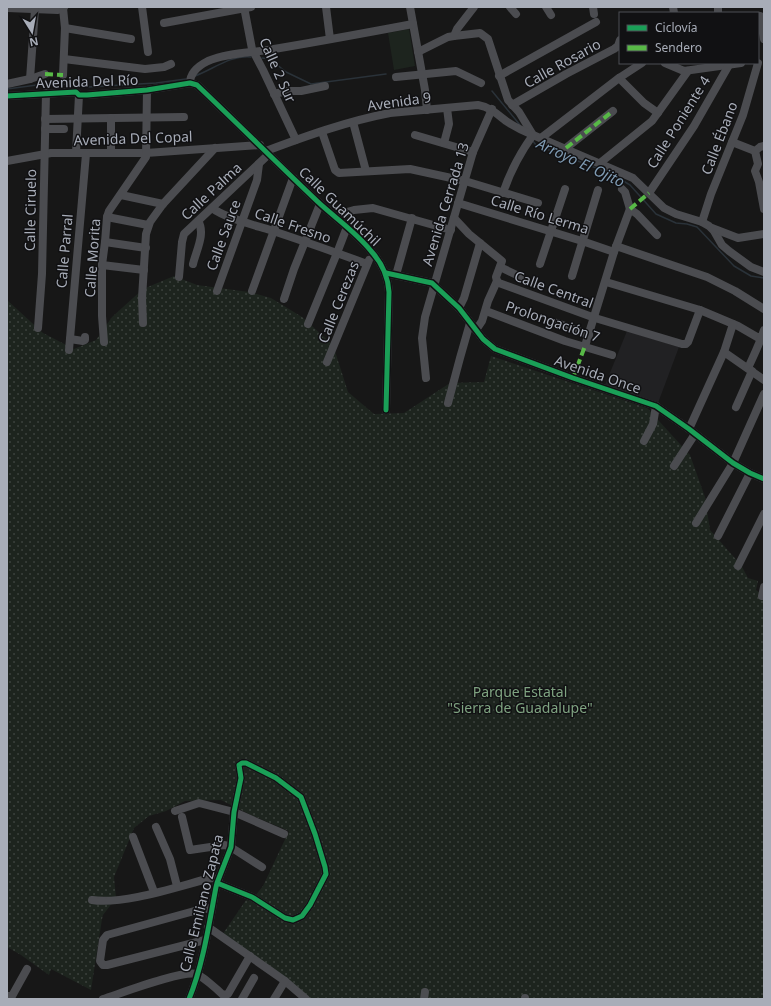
<svg xmlns="http://www.w3.org/2000/svg" width="771" height="1006" viewBox="0 0 771 1006" font-family="'Noto Sans',sans-serif">
	<style>
		.built { fill: #212123 }
		.green { fill: url(#green-dots) }
		.pitch { fill: #1d241e }
		.lines { fill: none; stroke-linecap: round; stroke-linejoin: round }
		.stream { stroke: #2a3239; stroke-width: 1.5 }
		.minor { stroke: #4b4c50; stroke-width: 8 }
		.quiet { stroke: #58b947; stroke-width: 4; stroke-dasharray: 8 4; stroke-linecap: butt }
		.cycleway-casing { stroke: #111113; stroke-width: 8 }
		.cycleway { stroke: #1a9f57; stroke-width: 5 }
		.labels { text-anchor: middle; dominant-baseline: central; stroke-width: 3; stroke-linejoin: round; paint-order: stroke }
		.street-label { font-size: 14px; fill: #a8adb8; stroke: #111113 }
		.park-label { font-size: 14px; fill: #7fa381; stroke: #111113 }
		.water-label { font-size: 15px; font-style: italic; fill: #7f9bb3; stroke: #111113 }
	</style>
	<defs>
		<pattern id="green-dots" width="8" height="8" patternUnits="userSpaceOnUse"><rect width="8" height="8" fill="#1d241e"/><path d="M2 2h.1M6 6h.1" fill="none" stroke="#3b413d" stroke-width="1.8" stroke-linecap="round"/></pattern>
	</defs>
	<rect width="100%" height="100%" fill="#171717"/>
	<path class="built" d="M627,331L679,347L658,403L605,385Z"/>
	<path class="green" d="M174,276L197,285L249,292L271,298L302,317L333,345L348,392L374,414L404,413L450,383L484,382L491,356L647,408L649,410L690,455L705,497L710,530L741,565L748,578L758,581L756,590L764,596V999H454L451,998L446,999H305L220,938L246,900L251,901L263,886L289,831L251,815L221,800L185,801L166,811L149,816L134,828L114,877L116,898L103,915L102,919L91,990L51,969L49,975L21,955L7,947V300L43,333L74,349L96,340L112,317L143,289Z"/>
	<path class="pitch" d="M409,29L415,66L394,70L388,33Z"/>
	<g class="lines">
		<g class="stream">
			<path d="M262,58L270,59L286,72L311,84L386,74"/>
			<path d="M195,76C214,69 230,55 251,57"/>
			<path d="M7,89L52,83L88,87L156,83L186,79"/>
			<path d="M492,91L520,125"/>
			<path d="M532,140L536,145L612,174L630,185L656,214L676,223L687,224L697,227L734,266L751,276L764,278"/>
		</g>
		<g class="minor">
			<path d="M142,7L148,52"/>
			<path d="M244,7L252,49L263,70L296,140"/>
			<path d="M326,7L330,39"/>
			<path d="M410,7L425,90L427,110"/>
			<path d="M510,7L516,14"/>
			<path d="M546,7L551,15"/>
			<path d="M593,7L594,14"/>
			<path d="M673,7L674,13"/>
			<path d="M718,7V13"/>
			<path d="M7,8L58,10L64,7"/>
			<path d="M760,16L764,39"/>
			<path d="M164,23L251,7"/>
			<path d="M65,28L131,39"/>
			<path d="M454,36L480,33L488,39L508,100L519,112L533,135L633,178L664,208L676,214L702,222L709,226L714,231L722,245L729,251L751,267L764,272"/>
			<path d="M418,52L448,37L454,36L457,29L474,7"/>
			<path d="M64,59L145,69L164,67L171,64"/>
			<path d="M665,63L684,71L741,63"/>
			<path d="M63,75L65,28L63,8"/>
			<path d="M499,76L596,22"/>
			<path d="M396,77L456,71L481,83"/>
			<path d="M619,78L644,103L658,113"/>
			<path d="M30,79L35,9"/>
			<path d="M190,83C190,72 200,65 208,61C227,53 249,53 268,50C317,42 365,33 413,24"/>
			<path d="M7,84L30,79L45,74"/>
			<path d="M274,94L287,91H301L325,86"/>
			<path d="M7,96L76,92L79,95H87L147,90L190,83L197,85C237,123 277,163 317,201C335,218 356,232 371,251C382,263 388,275 389,292L386,410"/>
			<path d="M512,105L566,74L614,49L618,46L620,40"/>
			<path d="M45,119L184,117"/>
			<path d="M353,122L366,171"/>
			<path d="M45,129H64"/>
			<path d="M322,132L335,170L339,173L410,169L465,181L538,203"/>
			<path d="M415,135L473,152"/>
			<path d="M541,138L619,78L642,63"/>
			<path d="M732,142L755,151L760,147L764,146"/>
			<path d="M444,143L449,124L447,108"/>
			<path d="M566,148L613,111"/>
			<path d="M266,151C306,136 348,121 390,113L478,105C490,107 497,114 506,121C515,127 523,131 533,135C520,153 510,172 503,193"/>
			<path d="M755,151L758,164L755,171L759,182L764,209"/>
			<path d="M76,153L79,95"/>
			<path d="M111,153V118"/>
			<path d="M7,161L51,153H146L260,145"/>
			<path d="M600,163L652,121L688,71"/>
			<path d="M622,189L625,192L630,209L637,214L657,235"/>
			<path d="M649,193L694,126L729,65"/>
			<path d="M121,195L163,204"/>
			<path d="M458,203L582,241L614,252"/>
			<path d="M212,208C225,218 254,225 270,230C303,241 335,252 367,264"/>
			<path d="M107,217L148,225"/>
			<path d="M454,218L469,234L502,261L496,277L497,281L488,301L482,321L476,330"/>
			<path d="M338,219L347,212L354,210L373,208L451,230"/>
			<path d="M702,222L711,194L743,115L758,63"/>
			<path d="M712,228L738,238L764,234"/>
			<path d="M105,242L146,248"/>
			<path d="M616,246L707,277L735,291L764,309"/>
			<path d="M193,264C196,251 206,233 198,221"/>
			<path d="M540,264L565,189"/>
			<path d="M102,265L144,270"/>
			<path d="M500,267L521,277"/>
			<path d="M386,273L432,283L459,308L483,339L495,349L573,378L656,406L689,429L733,463L750,473L764,479"/>
			<path d="M396,275L412,218"/>
			<path d="M572,276L598,190"/>
			<path d="M179,277L182,242L184,234L269,154"/>
			<path d="M497,281L499,283L595,318L682,344H686L688,342L700,310"/>
			<path d="M606,282L700,310L738,326L757,337H760"/>
			<path d="M217,291L257,180L259,164"/>
			<path d="M252,291L293,178"/>
			<path d="M284,299L294,269L320,204"/>
			<path d="M459,308L464,298L480,243"/>
			<path d="M486,311L565,341L612,355"/>
			<path d="M143,323L142,298L146,234L150,222L163,204L215,148"/>
			<path d="M557,323L589,335"/>
			<path d="M308,324L337,253L347,227"/>
			<path d="M38,328L42,274L46,93"/>
			<path d="M70,339L83,341L85,340V337"/>
			<path d="M104,342L102,316V265L105,242L107,217L109,211L146,157L147,90"/>
			<path d="M585,346L614,252L630,209"/>
			<path d="M69,350L86,154"/>
			<path d="M724,352L764,380"/>
			<path d="M327,362L369,260"/>
			<path d="M748,368C754,355 760,343 764,330"/>
			<path d="M426,378L422,338L425,317L473,152L492,109"/>
			<path d="M448,403L460,358L470,323"/>
			<path d="M736,407L752,371"/>
			<path d="M689,429L724,352L733,324"/>
			<path d="M644,441L653,424L656,406"/>
			<path d="M674,466L695,434"/>
			<path d="M696,523L733,463L764,394"/>
			<path d="M718,536L750,473"/>
			<path d="M738,566L764,514"/>
			<path d="M762,596L764,587"/>
			<path d="M175,811L199,803L234,812L284,834"/>
			<path d="M182,817L190,850L224,845L229,846L262,867"/>
			<path d="M156,827L170,859L177,886"/>
			<path d="M133,837L154,892"/>
			<path d="M92,900C124,905 179,886 211,878L219,879"/>
			<path d="M208,927L285,981L306,999"/>
			<path d="M205,940L107,965H103L100,961L103,940L107,935L198,910L212,908"/>
			<path d="M7,996H12L27,969"/>
			<path d="M103,999C119,994 182,970 196,974C201,975 218,990 223,995L228,994L250,956"/>
			<path d="M189,999C203,965 209,924 216,887L217,883L231,847L234,812L241,778L239,765L242,763H246L276,778L301,797L315,834L325,867L326,874L310,905L302,916L293,920L285,918L252,897L217,883"/>
			<path d="M242,999L254,978"/>
			<path d="M274,999L285,981"/>
			<path d="M424,999L425,992"/>
			<path d="M525,999V998"/>
		</g>
		<g class="quiet">
			<path d="M45,74L63,75"/>
			<path d="M566,148L613,111"/>
			<path d="M630,209L649,193"/>
			<path d="M573,378L585,346"/>
		</g>
		<defs>
			<g id="cycleway">
				<path d="M7,96L76,92L79,95H87L147,90L190,83L197,85C237,123 277,163 317,201C335,218 356,232 371,251C382,263 388,275 389,292L386,410"/>
				<path d="M386,273L432,283L459,308L483,339L495,349L573,378L656,406L689,429L733,463L750,473L764,479"/>
				<path d="M189,999C203,965 209,924 216,887L217,883L231,847L234,812L241,778L239,765L242,763H246L276,778L301,797L315,834L325,867L326,874L310,905L302,916L293,920L285,918L252,897L217,883"/>
			</g>
		</defs>
		<use href="#cycleway" class="cycleway-casing"/>
		<use href="#cycleway" class="cycleway"/>
	</g>
	<g class="labels">
		<g class="street-label">
			<text transform="translate(562 63) rotate(-29)">Calle Rosario</text>
			<text transform="translate(278 70) rotate(66)">Calle 2 Sur</text>
			<text transform="translate(87 81) rotate(-2)">Avenida Del Río</text>
			<text transform="translate(399 101) rotate(-8)">Avenida 9</text>
			<text transform="translate(678 122) rotate(-58)">Calle Poniente 4</text>
			<text transform="translate(133 138) rotate(-2)">Avenida Del Copal</text>
			<text transform="translate(719 138) rotate(-69)">Calle Ébano</text>
			<text transform="translate(211 191) rotate(-43)">Calle Palma</text>
			<text transform="translate(445 204) rotate(-73)">Avenida Cerrada 13</text>
			<text transform="translate(340 206) rotate(44)">Calle Guamúchil</text>
			<text transform="translate(30 210) rotate(-89)">Calle Ciruelo</text>
			<text transform="translate(540 214) rotate(17)">Calle Río Lerma</text>
			<text transform="translate(293 225) rotate(19)">Calle Fresno</text>
			<text transform="translate(223 235) rotate(-70)">Calle Sauce</text>
			<text transform="translate(64 251) rotate(-85)">Calle Parral</text>
			<text transform="translate(92 258) rotate(-86)">Calle Morita</text>
			<text transform="translate(554 289) rotate(20)">Calle Central</text>
			<text transform="translate(338 302) rotate(-68)">Calle Cerezas</text>
			<text transform="translate(553 321) rotate(19)">Prolongación 7</text>
			<text transform="translate(598 374) rotate(19)">Avenida Once</text>
			<text transform="translate(201 903) rotate(-76)">Calle Emiliano Zapata</text>
		</g>
		<g class="park-label">
			<text x="520" y="691">Parque Estatal<tspan x="520" dy="16">"Sierra de Guadalupe"</tspan></text>
		</g>
		<g class="water-label">
			<text transform="translate(581 162) rotate(25)">Arroyo El Ojito</text>
		</g>
	</g>
	<rect width="771" height="1006" fill="none" stroke="#a8adb8" stroke-width="16"/>
	<rect x="619" y="12" width="140" height="52" fill="#111113" stroke="#4d4f55"/>
	<rect x="627" y="25" width="20" height="6" fill="#1a9f57" stroke="#4d4f55"/>
	<text x="655" y="32" font-size="12" fill="#a8adb8">Ciclovía</text>
	<rect x="627" y="45" width="20" height="6" fill="#58b947" stroke="#4d4f55"/>
	<text x="655" y="52" font-size="12" fill="#a8adb8">Sendero</text>
	<g transform="translate(32 32) rotate(169)" stroke="#111113" stroke-width="3" paint-order="stroke">
	<path d="M0-3L7 15L0 10L-7 15Z" fill="#a8adb8"/>
	<text y="-6" font-size="11" font-weight="bold" text-anchor="middle" fill="#a8adb8">N</text>
	</g>
</svg>
